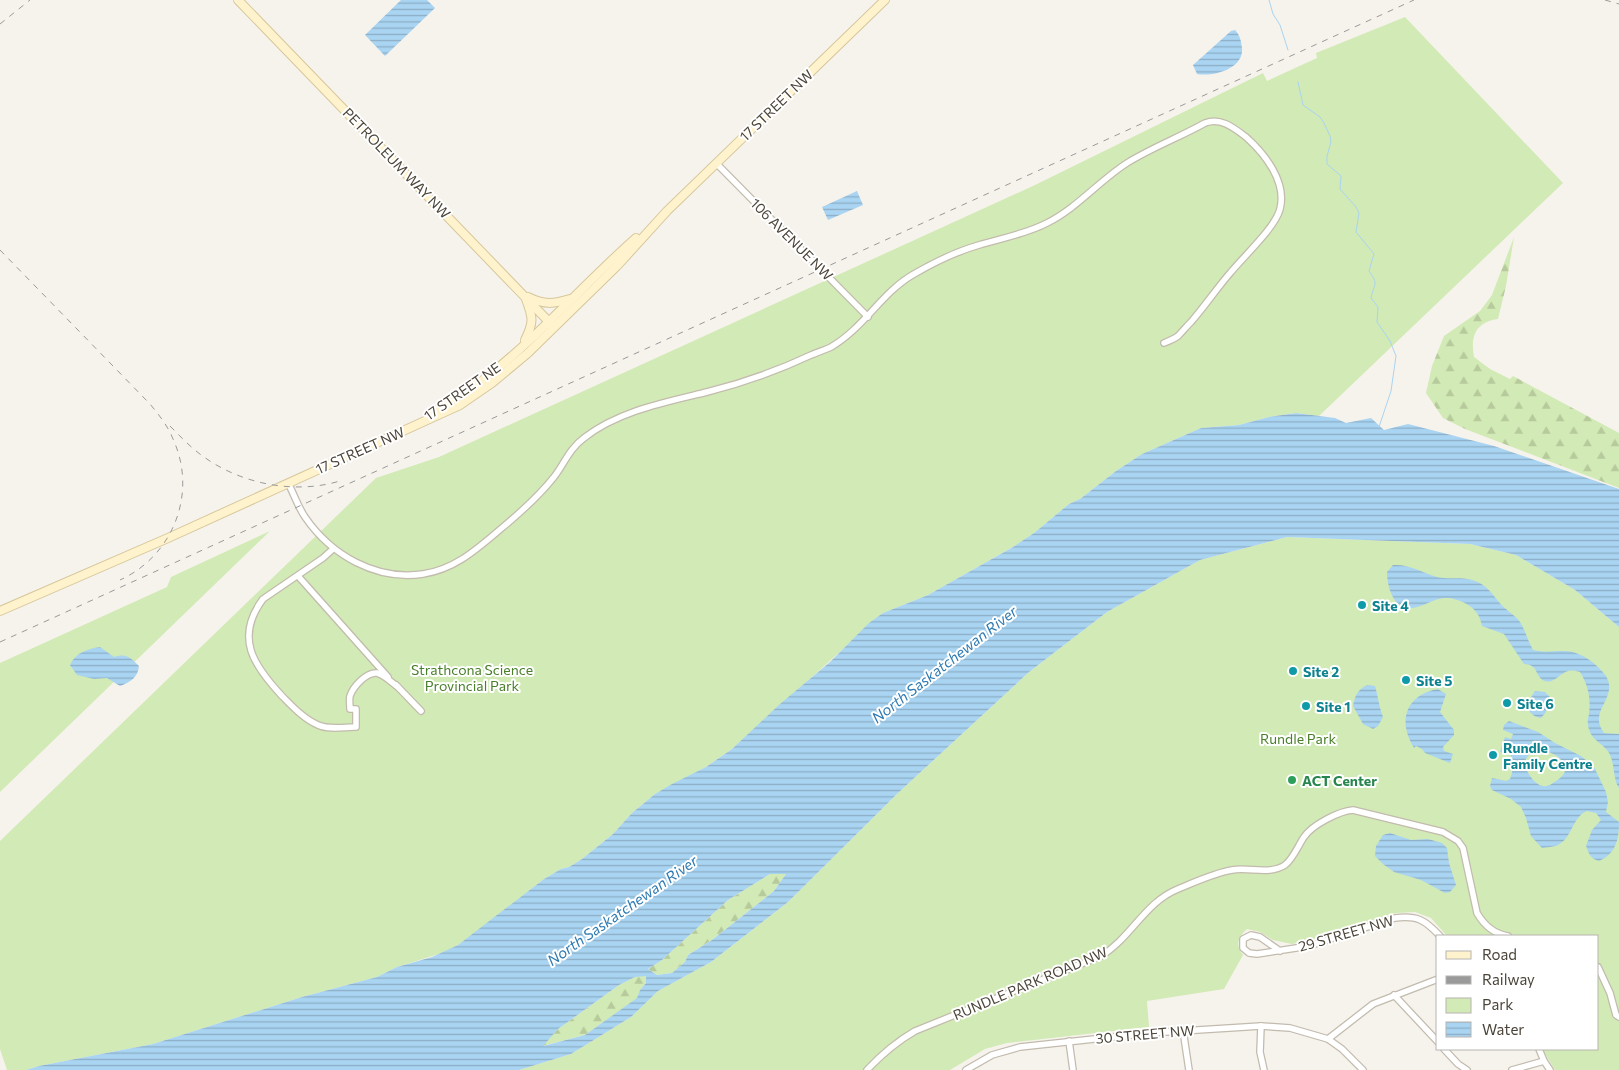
<svg xmlns="http://www.w3.org/2000/svg" width="1619" height="1070" viewBox="0 0 1619 1070" font-family="Commissioner,sans-serif">
	<style>
		.forest { fill: url(#forest-firs) }
		.green { fill: #d2eab5 }
		.water { fill: url(#water-rules); fill-rule: evenodd }
		.lines { fill: none; stroke-linecap: round; stroke-linejoin: round }
		.stream { stroke: #a9d4f2; stroke-width: 1 }
		.street-casing { stroke: #c2bbae; stroke-width: 8 }
		.secondary-casing { stroke: #d6c79b; stroke-width: 10 }
		.street { stroke: #fff; stroke-width: 5.5 }
		.secondary { stroke: #fff3cd; stroke-width: 8 }
		.rail { stroke: #9a9a9a; stroke-width: 1; stroke-dasharray: 6 6; stroke-linecap: butt }
		.culture-dot { fill: #0f9aa8; stroke: #fff; stroke-width: 2 }
		.leisure-dot { fill: #2e9e5b; stroke: #fff; stroke-width: 2 }
		.labels { text-anchor: middle; dominant-baseline: central; stroke-width: 4; stroke-linejoin: round; paint-order: stroke }
		.street-label { font-size: 14px; fill: #4b4439; stroke: #fff }
		.culture-label { font-size: 14px; font-weight: bold; fill: #0d838f; stroke: #fff; text-anchor: start }
		.park-label { font-size: 14px; fill: #4a7f2a; stroke: #fff }
		.leisure-label { font-size: 14px; font-weight: bold; fill: #27864d; stroke: #fff; text-anchor: start }
		.water-label { font-size: 15px; font-style: italic; fill: #2e7ab2; stroke: #fff }
	</style>
	<defs>
		<pattern id="forest-firs" width="22" height="20" patternUnits="userSpaceOnUse" patternTransform="scale(1.25)"><rect width="22" height="20" fill="#d2eab5"/><path d="M5 1l3.5 6h-7zM16 11l3.5 6h-7z" fill="#b6ca9c"/></pattern>
		<pattern id="water-rules" width="6" height="5" patternUnits="userSpaceOnUse" patternTransform="scale(1.25)"><rect width="6" height="5" fill="#a9d4f2"/><path d="M0 2.5h6" fill="none" stroke="#8caec5"/></pattern>
	</defs>
	<rect width="100%" height="100%" fill="#f6f3ec"/>
	<g class="forest">
		<path d="M1514,237L1506,286L1498,319C1476,322 1470,336 1474,357L1490,369L1510,379L1513,376L1619,433V488L1465,429L1443,418L1426,393L1432,366L1444,336L1480,311L1492,295Z"/>
		<path d="M770,874H786L774,891L712,940L688,955L685,962L672,973L657,975L648,969L662,960L728,900Z"/>
		<path d="M647,975L646,983L640,990L638,998L585,1035L542,1046L558,1029L619,985L635,977Z"/>
	</g>
	<g class="green">
		<path d="M1405,17L1563,183L1319,416L1296,413L1269,417L1239,425L1201,428L1142,454L1116,471L1080,499L1069,504L1034,533L1018,544L928,595L883,613L732,749L706,767L673,784L655,794L632,813L613,834L582,859L569,867L561,869L544,879L479,930L458,945L445,952L397,967L377,977L302,997L153,1044L39,1066L26,1070H7L0,1049V841L376,478L439,457L1035,185L1263,73L1267,81L1317,58L1316,53Z"/>
		<path d="M270,531L0,792V663L167,587L171,577Z"/>
		<path d="M1287,537L1470,544L1516,555L1575,590L1619,627V1070H1555L1542,1049H1598V936H1447L1431,918L1415,912L1396,913L1311,940L1292,944L1273,940L1260,932L1247,929C1238,937 1235,945 1243,955L1224,989L1147,1001L1149,1027L1007,1043L985,1049L950,1070H519L571,1054L631,1017L658,991L711,962L788,902L898,793L1029,672L1107,612L1200,560Z"/>
	</g>
	<g class="water">
		<path d="M401,0H427L435,8L385,56L365,35Z"/>
		<path d="M1235,30C1240,35 1241,41 1242,48C1244,69 1213,77 1197,74L1193,65L1231,31Z"/>
		<path d="M857,191L863,205L828,220L822,207Z"/>
		<path d="M1296,413L1335,418L1346,423L1371,418L1384,430L1408,424L1494,446L1619,489V627L1575,590L1516,555L1470,544L1287,537L1200,560L1107,612L1029,672L898,793L788,902L711,962L658,991L631,1017L571,1054L519,1070H26L39,1066L153,1044L302,997L377,977L397,967L432,957L458,945L544,879L561,869L569,867L582,859L613,834L632,813L655,794L672,784L706,767L732,749L780,704L830,662L869,623L883,613L928,595L1013,547L1034,533L1069,504L1080,499L1116,471L1142,454L1201,428L1239,425L1269,417ZM770,874H786L774,891L712,940L688,955L685,962L672,973L657,975L648,969L662,960L728,900ZM646,976V983L640,990L637,998L585,1035L543,1046L558,1029L619,985L635,977Z"/>
		<path d="M1393,565C1409,564 1423,573 1437,577C1450,580 1463,576 1475,581C1490,586 1495,600 1506,609C1511,614 1516,616 1520,622C1525,630 1528,641 1533,650C1544,653 1553,651 1564,651C1581,651 1597,664 1606,676C1619,699 1587,710 1604,733L1619,734V788C1613,779 1615,766 1610,755C1606,744 1589,741 1588,724C1587,721 1589,716 1589,713C1591,698 1588,685 1580,672C1577,671 1571,670 1568,671C1560,673 1554,684 1545,681C1534,677 1540,665 1524,664L1504,634L1482,626C1481,621 1479,615 1476,612C1471,604 1454,597 1445,598C1434,598 1423,607 1412,608C1393,610 1387,586 1387,572Z"/>
		<path d="M100,647L114,657C126,653 130,657 139,666C138,677 131,682 120,686L107,678L94,679L77,675L70,665C76,652 88,649 100,647Z"/>
		<path d="M1367,685L1375,686C1378,696 1379,707 1383,717L1378,726L1373,729L1363,724L1353,706C1355,696 1357,690 1367,685Z"/>
		<path d="M1438,689L1446,694L1440,712L1454,730V735L1443,747L1444,751L1453,754L1450,763L1425,753L1422,749L1416,746L1414,748C1397,720 1406,695 1438,689Z"/>
		<path d="M1535,691L1545,692L1550,697L1546,712L1541,718C1524,715 1527,702 1535,691Z"/>
		<path d="M1509,721L1538,732L1555,743L1581,756L1594,767L1606,792L1608,802L1606,812L1619,822C1619,839 1616,854 1599,861C1591,859 1589,854 1586,846L1592,830L1601,820L1596,813L1587,811C1572,817 1573,837 1558,845C1554,847 1547,847 1542,848L1531,836L1526,818L1521,807L1511,799L1492,790L1490,786L1492,778L1506,781L1510,779C1513,772 1514,762 1510,754L1500,752L1505,737L1511,739L1513,734L1503,730L1504,725ZM1536,749C1542,751 1553,752 1558,757C1568,765 1568,774 1556,781C1554,782 1552,784 1550,785C1537,791 1526,772 1524,762L1528,756Z"/>
		<path d="M1390,833L1411,840L1428,839L1442,843L1447,848L1449,863L1456,885L1450,892L1445,893L1421,880L1394,872L1383,864L1375,856L1376,846L1383,835Z"/>
	</g>
	<g class="lines">
		<g class="stream">
			<path d="M1269,0L1273,14L1280,25L1288,50"/>
			<path d="M1298,82L1303,105L1320,117L1324,123L1330,136L1331,142L1327,156V164L1341,176L1340,189L1356,207L1359,213L1356,232L1374,254L1369,271C1379,285 1374,283 1371,298L1378,307L1377,322L1390,341L1396,356L1391,391L1379,427"/>
		</g>
		<defs>
			<g id="street">
				<path d="M716,163L868,317"/>
				<path d="M288,483C294,494 298,507 305,517C331,555 376,581 423,574C456,569 478,548 503,527C521,512 539,496 554,477C564,464 570,448 584,438C618,411 666,402 707,392C743,383 777,371 811,355C818,352 825,350 831,347C864,328 882,292 914,274C933,263 958,251 979,245C1002,238 1026,234 1047,223C1077,208 1099,181 1127,163C1151,148 1180,137 1205,123C1221,117 1234,128 1246,137C1265,154 1287,182 1280,209C1275,228 1244,256 1231,272C1217,288 1205,306 1191,322C1186,327 1182,332 1178,336C1174,339 1169,341 1164,343"/>
				<path d="M333,549L323,558L263,599C234,638 254,666 282,696C293,707 304,719 318,725C329,730 344,727 356,727V709H350C350,705 349,700 350,696C353,687 366,672 377,673C385,675 392,683 398,687"/>
				<path d="M298,576L388,677"/>
				<path d="M396,685L421,711"/>
				<path d="M1280,951L1260,937L1251,935L1243,939V948L1249,953L1257,954L1309,946L1395,918C1417,915 1425,920 1440,936"/>
				<path d="M1598,967L1610,993L1616,1015L1619,1017"/>
				<path d="M1394,995L1438,1042"/>
				<path d="M1261,1026L1260,1052L1264,1070"/>
				<path d="M1183,1030L1189,1070"/>
				<path d="M1328,1039L1373,1004L1438,979"/>
				<path d="M1069,1041L1073,1070"/>
				<path d="M1444,1049L1458,1064L1467,1070"/>
				<path d="M1539,1049L1544,1061L1550,1070"/>
				<path d="M867,1070C882,1054 896,1042 915,1031L1101,956C1131,938 1145,902 1178,889C1195,882 1214,873 1232,870C1249,867 1270,875 1285,865C1293,859 1298,846 1304,837C1312,825 1339,811 1353,810L1443,832L1458,841L1463,848L1477,913C1484,925 1494,934 1508,936"/>
				<path d="M966,1070L992,1055L1020,1047L1150,1033L1261,1026L1290,1028L1328,1039L1342,1049L1363,1070"/>
				<path d="M1512,1070L1544,1061"/>
			</g>
			<g id="secondary">
				<path d="M238,0L554,327"/>
				<path d="M528,297C544,305 554,304 570,299"/>
				<path d="M525,340C534,322 533,318 526,299"/>
				<path d="M429,415C448,403 468,391 487,377C540,335 585,283 636,238"/>
				<path d="M0,611L168,538L460,405L492,383L528,353L617,266L667,211L885,0"/>
			</g>
		</defs>
		<use href="#street" class="street-casing"/>
		<use href="#secondary" class="secondary-casing"/>
		<use href="#street" class="street"/>
		<use href="#secondary" class="secondary"/>
		<g class="rail">
			<path d="M1605,0L1619,4"/>
			<path d="M0,24L30,0"/>
			<path d="M0,250L150,404C159,415 168,426 173,439C198,493 173,556 120,580"/>
			<path d="M170,426C181,437 191,448 204,457C243,485 298,495 343,480"/>
			<path d="M0,642L1414,0"/>
		</g>
	</g>
	<g class="culture-dot">
		<circle cx="1362" cy="605" r="5"/>
		<circle cx="1293" cy="671" r="5"/>
		<circle cx="1406" cy="680" r="5"/>
		<circle cx="1507" cy="703" r="5"/>
		<circle cx="1306" cy="706" r="5"/>
		<circle cx="1493" cy="755" r="5"/>
	</g>
	<circle class="leisure-dot" cx="1292" cy="780" r="5"/>
	<g class="labels">
		<g class="street-label">
			<text transform="translate(776 105) rotate(-44)">17 STREET NW</text>
			<text transform="translate(397 163) rotate(46)">PETROLEUM WAY NW</text>
			<text transform="translate(792 239) rotate(45)">106 AVENUE NW</text>
			<text transform="translate(462 391) rotate(-35)">17 STREET NE</text>
			<text transform="translate(360 450) rotate(-24)">17 STREET NW</text>
			<text transform="translate(1346 933) rotate(-16)">29 STREET NW</text>
			<text transform="translate(1030 983) rotate(-23)">RUNDLE PARK ROAD NW</text>
			<text transform="translate(1145 1034) rotate(-5)">30 STREET NW</text>
		</g>
		<g class="culture-label">
			<text x="1372" y="605">Site 4</text>
			<text x="1303" y="671">Site 2</text>
			<text x="1416" y="680">Site 5</text>
			<text x="1517" y="703">Site 6</text>
			<text x="1316" y="706">Site 1</text>
			<text x="1503" y="747">Rundle<tspan x="1503" dy="16">Family Centre</tspan></text>
		</g>
		<g class="park-label">
			<text x="472" y="669">Strathcona Science<tspan x="472" dy="16">Provincial Park</tspan></text>
			<text x="1298" y="738">Rundle Park</text>
		</g>
		<g class="leisure-label">
			<text x="1302" y="780">ACT Center</text>
		</g>
		<g class="water-label">
			<text transform="translate(944 664) rotate(-38)">North Saskatchewan River</text>
			<text transform="translate(622 910) rotate(-35)">North Saskatchewan River</text>
		</g>
	</g>
	<rect x="1436" y="935" width="162" height="115" fill="#ffffff" stroke="#b7b4b0"/>
	<rect x="1446" y="951" width="25" height="8" fill="#fff3cd" stroke="#b7b4b0"/>
	<text x="1482" y="960" font-size="15" fill="#4b4439">Road</text>
	<rect x="1446" y="976" width="25" height="8" fill="#9a9a9a" stroke="#b7b4b0"/>
	<text x="1482" y="985" font-size="15" fill="#4b4439">Railway</text>
	<rect x="1446" y="998" width="25" height="15" fill="#d2eab5" stroke="#b7b4b0"/>
	<text x="1482" y="1010" font-size="15" fill="#4b4439">Park</text>
	<rect x="1446" y="1022" width="25" height="15" fill="url(#water-rules)" stroke="#b7b4b0"/>
	<text x="1482" y="1035" font-size="15" fill="#4b4439">Water</text>
</svg>
